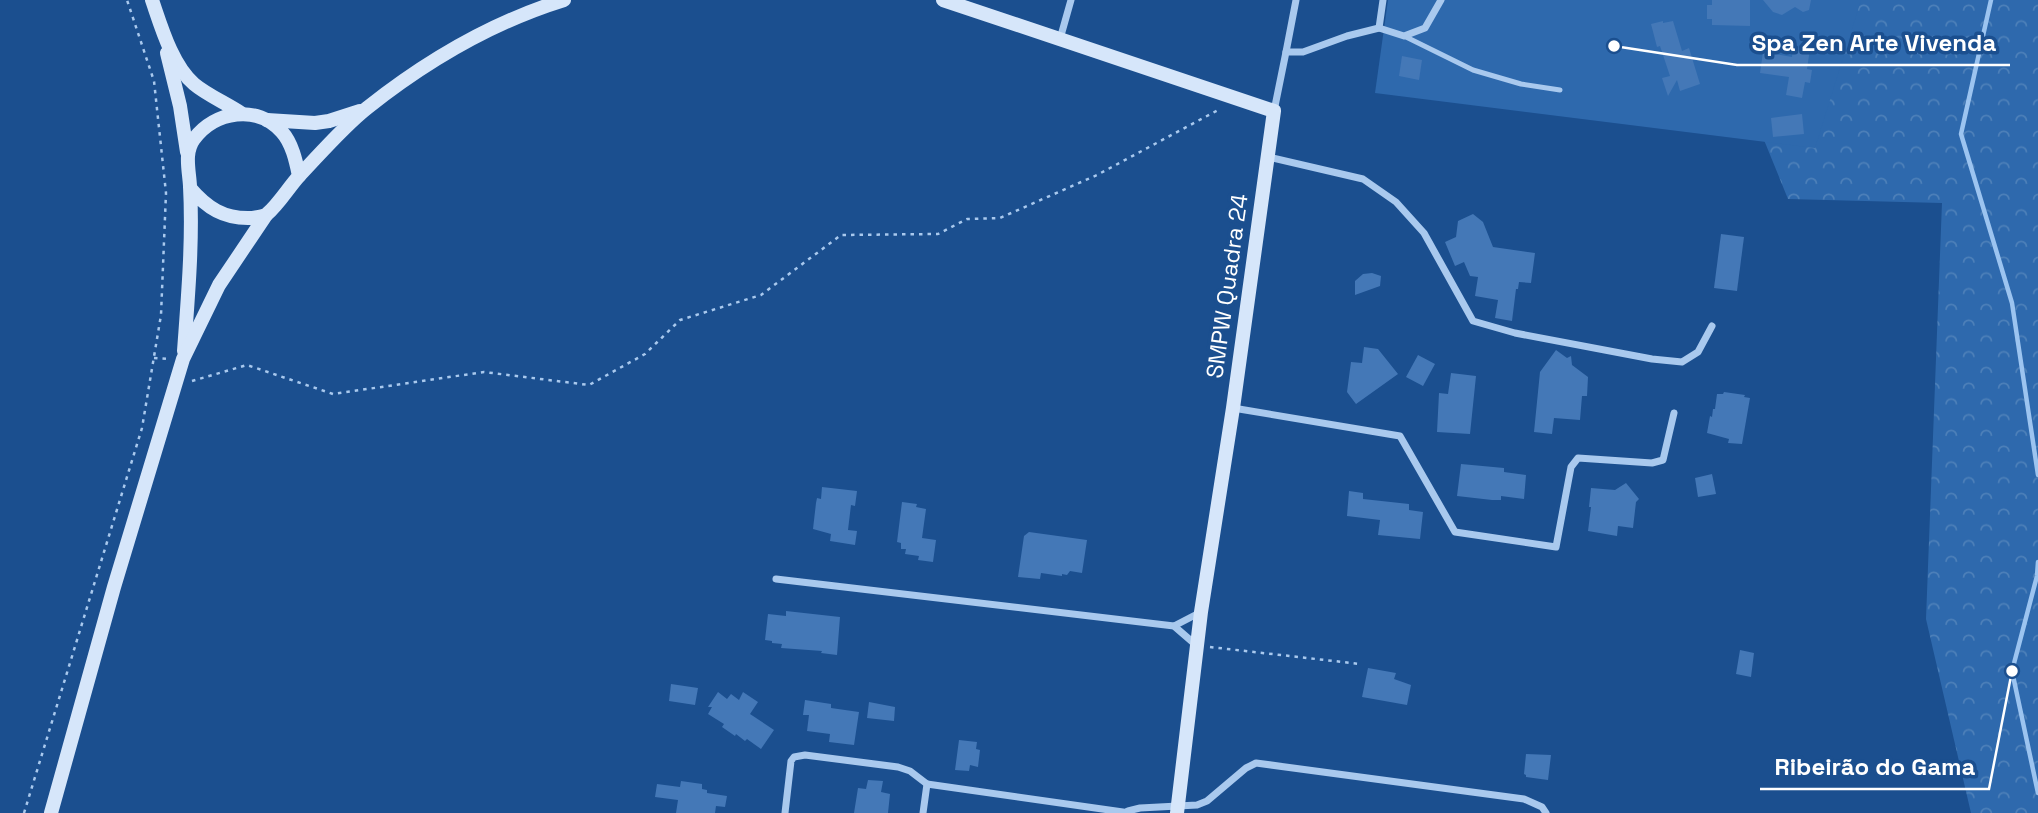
<svg xmlns="http://www.w3.org/2000/svg" width="2038" height="813" viewBox="0 0 2038 813" font-family="'Space Grotesk',sans-serif">
	<style>
		.forest { fill: url(#forest-crowns) }
		.pitch { fill: #2e69ad }
		.lines { fill: none; stroke-linecap: round; stroke-linejoin: round }
		.stream { stroke: #9cc4f0; stroke-width: 4.5 }
		.building { fill: #4478b7 }
		.path { stroke: #a9c9ee; stroke-width: 2.5; stroke-dasharray: 3.5 5; stroke-linecap: butt }
		.lane { stroke: #a9c9ee; stroke-width: 5 }
		.street { stroke: #a9c9ee; stroke-width: 7 }
		.secondary { stroke: #d6e6fa; stroke-width: 14 }
		.labels { text-anchor: middle; dominant-baseline: central; stroke-width: 7; stroke-linejoin: round; paint-order: stroke }
		.street-label { font-size: 23px; fill: #fff; stroke: #1b4f8f }
		.leader { fill: none; stroke: #fff; stroke-width: 2.5 }
		.callout-dot { fill: #fff; stroke: #1b4f8f; stroke-width: 2.5 }
		.callout-label { font-size: 24px; text-anchor: middle; font-weight: bold; fill: #fff; stroke: #1b4f8f; stroke-width: 7; stroke-linejoin: round; paint-order: stroke }
	</style>
	<defs>
		<pattern id="forest-crowns" width="20" height="18" patternUnits="userSpaceOnUse" patternTransform="scale(1.75)"><rect width="20" height="18" fill="#2e69ad"/><path d="M2 6a3 3 0 1 1 6 0M12 15a3 3 0 1 1 6 0" fill="none" stroke="#4d80b9"/></pattern>
	</defs>
	<rect width="100%" height="100%" fill="#1b4f8f"/>
	<path class="forest" d="M1707,0H2038V813H1971L1926,619L1942,203L1788,199Z"/>
	<path class="pitch" d="M1388,0H1861L1815,148L1375,93Z"/>
	<g class="lines">
		<g class="stream">
			<path d="M1991,0L1961,134L2012,303L2038,475"/>
			<path d="M2038,562L2037,576L2012,671L2038,793"/>
		</g>
	</g>
	<g class="building">
		<path d="M1712,0H1750V26L1712,25V19H1707V5H1712Z"/>
		<path d="M1763,0H1811L1809,10L1803,12L1795,7L1782,15L1773,12Z"/>
		<path d="M1663,21V23L1673,21L1682,51L1689,48L1700,84L1680,91L1677,80L1668,96L1662,78L1670,76L1660,46L1657,47L1651,24Z"/>
		<path d="M1793,47L1810,49L1807,69L1812,70L1810,83L1805,82L1802,98L1786,95L1789,77L1760,73L1763,52L1792,57Z"/>
		<path d="M1402,56L1422,60L1419,80L1399,76Z"/>
		<path d="M1802,114L1804,134L1773,137L1771,118Z"/>
		<path d="M1473,214L1483,222L1493,247L1535,253L1531,283L1519,282L1518,289H1516L1512,321L1495,318L1498,300L1475,296L1478,277L1470,276L1464,262L1455,266L1445,242L1456,237L1458,221Z"/>
		<path d="M1721,234L1744,237L1737,291L1714,288Z"/>
		<path d="M1372,273L1381,276L1380,286L1355,295V281L1363,274Z"/>
		<path d="M1364,347L1378,349L1398,374L1356,404L1347,392L1351,362L1362,363Z"/>
		<path d="M1556,350L1567,358L1571,356L1572,365L1588,377L1587,396H1582L1580,420L1554,418L1552,434L1534,432L1540,372Z"/>
		<path d="M1418,355L1435,364L1423,386L1406,377Z"/>
		<path d="M1451,373L1476,376L1470,434L1437,432L1439,393L1448,394Z"/>
		<path d="M1724,392L1745,395L1744,397L1750,398L1742,444L1728,443L1729,439L1707,433L1710,416L1712,417L1713,409H1715L1717,394H1723Z"/>
		<path d="M1461,464L1504,468V472L1526,475L1524,499L1501,496V500H1492L1457,496Z"/>
		<path d="M1712,474L1716,494L1698,497L1695,478Z"/>
		<path d="M1626,483L1639,499L1636,502L1633,528L1618,526L1617,536L1588,531L1591,507H1589L1591,488L1615,490Z"/>
		<path d="M822,487L857,491L855,506L851,505L848,530L857,531L855,545L830,541L831,534L813,529L816,503L817,498L821,499Z"/>
		<path d="M1349,491L1363,493V499L1409,504V510L1423,512L1420,539L1378,535L1380,520L1347,516Z"/>
		<path d="M902,502L917,504L916,507L926,509L922,538L936,540L933,562L918,560L919,556L905,554L906,549H901V543L897,542Z"/>
		<path d="M1029,532L1087,540L1082,573L1070,571L1067,575L1062,574V576L1041,573L1040,579L1018,577L1024,536Z"/>
		<path d="M786,611L840,617L837,655L821,653L822,651L781,648L782,644L772,643V641L765,640L768,614L786,616Z"/>
		<path d="M1740,650L1754,653L1751,677L1736,674Z"/>
		<path d="M1368,668L1396,673L1394,679L1411,685L1407,705L1362,697Z"/>
		<path d="M671,684L698,688L695,705L669,701Z"/>
		<path d="M718,692L727,699L731,694L739,700L743,692L758,702L750,714L774,730L761,749L747,739L745,741L736,734L735,736L722,727L724,724L708,714L712,707H708Z"/>
		<path d="M805,700L831,704V708L859,712L854,745L829,742L830,734L807,731L809,715H803Z"/>
		<path d="M869,702L895,707L894,721L867,718Z"/>
		<path d="M959,740L977,742L976,749L980,750L978,767L970,765L969,771L955,770Z"/>
		<path d="M1526,754L1551,755L1548,780L1526,777V775L1524,774Z"/>
		<path d="M868,780L883,781L881,792L890,794L888,813H854L858,788L866,789Z"/>
		<path d="M681,781L702,784V789L707,790V793L727,796L725,807L716,806L715,813H676L678,800L655,797L657,784L680,787Z"/>
	</g>
	<g class="lines">
		<g class="path">
			<path d="M154,358L168,359"/>
			<path d="M192,381L247,365L333,394L484,372L589,385L645,354L680,320L761,295L841,235L938,234L967,219L1000,218L1097,175L1220,109"/>
			<path d="M1210,647L1360,664"/>
			<path d="M24,813L142,428L161,315L166,193L154,81L127,0"/>
		</g>
		<path class="lane" d="M1404,36L1473,70L1521,84L1560,90"/>
		<g class="street">
			<path d="M1379,28L1383,0"/>
			<path d="M1060,39L1071,0"/>
			<path d="M1286,52L1296,0"/>
			<path d="M1274,111L1286,52H1303L1347,36L1379,28L1404,36L1425,28L1441,0"/>
			<path d="M1268,157L1363,179L1396,202L1424,233L1473,321L1515,333L1652,359L1682,362L1698,352L1712,326"/>
			<path d="M1233,408L1400,436L1455,532L1556,547L1571,467L1578,458L1652,463L1663,460L1674,413"/>
			<path d="M776,579L1174,626L1196,645"/>
			<path d="M1174,626L1201,612"/>
			<path d="M1128,811L1140,808L1197,805L1207,801L1246,768L1256,763L1524,799L1542,807L1546,813"/>
			<path d="M785,813L791,761L794,757L805,755L898,767L910,771L927,784L1130,813"/>
			<path d="M923,813L927,784"/>
		</g>
		<g class="secondary">
			<path d="M152,0C161,26 172,65 194,84C207,95 226,103 241,113"/>
			<path d="M943,0L1274,111L1233,408L1201,612L1177,813"/>
			<path d="M167,53L180,106L187,152"/>
			<path d="M267,120L315,123L329,121L360,111"/>
			<path d="M299,176C320,154 343,127 367,108C425,62 493,22 564,0"/>
			<path d="M184,351C188,296 193,241 190,186C189,169 184,153 194,139C215,111 257,104 282,132C292,143 296,161 299,176C289,187 278,205 267,214C263,217 256,217 251,218C224,219 207,208 190,188"/>
			<path d="M51,813L114,587L183,359L219,285L266,215"/>
		</g>
	</g>
	<g class="labels">
		<g class="street-label">
			<text transform="translate(1227 286) rotate(-82)">SMPW Quadra 24</text>
		</g>
	</g>
	<path class="leader" d="M1614 46L1737 65H2010M2012 671L1989 789H1760"/>
	<g class="callout-dot">
		<circle cx="1614" cy="46" r="7"/>
		<circle cx="2012" cy="671" r="7"/>
	</g>
	<g class="callout-label">
		<text x="1874" y="51">Spa Zen Arte Vivenda</text>
		<text x="1875" y="775">Ribeirão do Gama</text>
	</g>
</svg>
